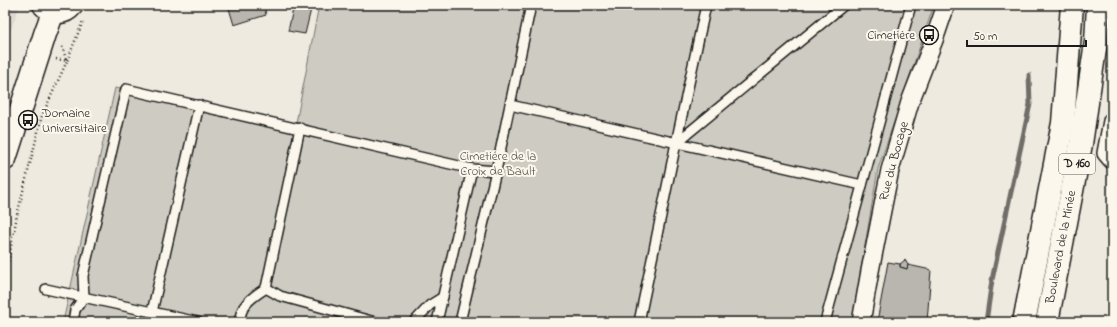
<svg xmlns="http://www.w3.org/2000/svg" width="1117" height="327" viewBox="0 0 1117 327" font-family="'Indie Flower',sans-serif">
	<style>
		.built { fill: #dedad1 }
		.green { fill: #ceccc2; stroke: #75746f }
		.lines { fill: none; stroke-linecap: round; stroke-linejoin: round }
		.stream { stroke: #6f6d69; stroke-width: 5 }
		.building { fill: #b9b6af; stroke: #1c1c1c }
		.service-casing { stroke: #1c1c1c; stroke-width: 12 }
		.minor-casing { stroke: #1c1c1c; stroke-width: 20 }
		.tertiary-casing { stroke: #1c1c1c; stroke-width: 25 }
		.primary-casing { stroke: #1c1c1c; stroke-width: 25 }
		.path { stroke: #1c1c1c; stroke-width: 2.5; stroke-dasharray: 1 3; stroke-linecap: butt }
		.service { stroke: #fbf7ec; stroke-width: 9 }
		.minor { stroke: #fbf7ec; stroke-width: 17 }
		.tertiary { stroke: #fbf7ec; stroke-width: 22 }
		.primary { stroke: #fbf7ec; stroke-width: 22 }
		.labels { text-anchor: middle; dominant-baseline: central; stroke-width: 4; stroke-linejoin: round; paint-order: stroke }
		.shield { fill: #fbf7ec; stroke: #5f5e5a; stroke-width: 1 }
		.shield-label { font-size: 12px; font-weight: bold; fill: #1c1c1c }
		.poi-label { font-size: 13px; fill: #1c1c1c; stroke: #fbf7ec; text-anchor: end }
		.park-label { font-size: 13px; fill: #51514e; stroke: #fbf7ec }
		.street-label { font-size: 13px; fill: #1c1c1c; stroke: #fbf7ec }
	</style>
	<rect width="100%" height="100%" fill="#eeeadf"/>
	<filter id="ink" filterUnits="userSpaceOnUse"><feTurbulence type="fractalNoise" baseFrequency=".025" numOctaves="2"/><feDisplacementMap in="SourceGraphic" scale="8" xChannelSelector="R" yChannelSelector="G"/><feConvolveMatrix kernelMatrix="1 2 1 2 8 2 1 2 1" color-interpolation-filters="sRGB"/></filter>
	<g filter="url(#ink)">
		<path class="built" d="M5,5H20L9,35L5,55Z"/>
		<path class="green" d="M319,5H934L878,169L852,322H63L115,88L296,123Z"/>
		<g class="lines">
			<path class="stream" d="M986,322L992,280L1030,104L1029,75"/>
		</g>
		<g class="building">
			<path d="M228,5H264L266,15L234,25Z"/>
			<path d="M294,5H312L305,34L288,31Z"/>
			<path d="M905,260L908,265L907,269L900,267V264Z"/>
			<path d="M888,262L900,264V267L907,269L908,265L931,270L927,322H877Z"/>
		</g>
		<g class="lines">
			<defs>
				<g id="service">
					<path d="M510,105L862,185"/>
					<path d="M676,143L706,5"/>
					<path d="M266,288L280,296L375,322"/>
					<path d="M46,289L198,322"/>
					<path d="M152,312L199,105"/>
					<path d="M73,322L75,310L84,297L83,276L126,89L472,169L496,171"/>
					<path d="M240,322C239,305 254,296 266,288L300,128"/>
					<path d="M414,322L430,305L443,297"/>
					<path d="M437,322L472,169"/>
					<path d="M460,322L496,171L531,5"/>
					<path d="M639,322L676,143L844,5"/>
					<path d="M825,322L911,5"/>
				</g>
				<g id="minor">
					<path d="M1112,121L1106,153L1112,160"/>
					<path d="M861,322L870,271L890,170L910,102L934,40L946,5"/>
				</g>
				<g id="tertiary">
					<path d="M44,5C52,14 64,15 72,5"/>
					<path d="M5,159L45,34L53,12"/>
				</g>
				<g id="primary">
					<path d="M1024,322L1063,123L1072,5"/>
					<path d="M1047,322L1081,144L1096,42L1098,5"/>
				</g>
			</defs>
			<use href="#service" class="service-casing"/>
			<use href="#minor" class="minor-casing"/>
			<use href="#tertiary" class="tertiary-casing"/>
			<use href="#primary" class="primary-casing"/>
			<g class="path">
				<path d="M56,59L67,61L83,21"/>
				<path d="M5,277L18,211L42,116L67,61L61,44"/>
			</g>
			<use href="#service" class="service"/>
			<use href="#minor" class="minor"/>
			<use href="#tertiary" class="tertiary"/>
			<use href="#primary" class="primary"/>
		</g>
	</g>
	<defs>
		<symbol id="bus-ring" viewBox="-11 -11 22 22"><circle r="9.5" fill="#fbf7ec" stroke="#1c1c1c" stroke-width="1.5"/><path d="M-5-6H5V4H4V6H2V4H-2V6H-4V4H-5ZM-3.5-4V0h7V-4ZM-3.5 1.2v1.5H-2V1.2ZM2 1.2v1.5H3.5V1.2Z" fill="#1c1c1c"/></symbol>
	</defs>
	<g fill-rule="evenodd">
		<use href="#bus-ring" x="918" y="24" width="22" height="22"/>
		<use href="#bus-ring" x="17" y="109" width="22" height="22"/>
	</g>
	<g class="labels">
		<rect class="shield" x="1059" y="154" width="36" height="20" rx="3"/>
		<g class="shield-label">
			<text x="1077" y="164">D 160</text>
		</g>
		<g class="poi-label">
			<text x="915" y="35">Cimetière</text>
			<text x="42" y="113" text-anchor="start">Domaine<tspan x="42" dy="15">Universitaire</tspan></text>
		</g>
		<g class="park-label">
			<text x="498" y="156">Cimetière de la<tspan x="498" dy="15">Croix de Bault</tspan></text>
		</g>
		<g class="street-label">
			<text transform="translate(894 161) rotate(-75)">Rue du Bocage</text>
			<text transform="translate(1061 247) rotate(-79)">Boulevard de la Minée</text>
		</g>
	</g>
	<rect width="1117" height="327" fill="none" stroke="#fbf7ec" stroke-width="20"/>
	<rect x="10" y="10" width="1097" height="307" fill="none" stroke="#1c1c1c" stroke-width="1.5" filter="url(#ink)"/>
	<path d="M967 40v6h119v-6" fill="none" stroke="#1c1c1c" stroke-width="2"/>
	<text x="973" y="40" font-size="12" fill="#1c1c1c" stroke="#fbf7ec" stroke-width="3" paint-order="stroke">50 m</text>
</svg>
